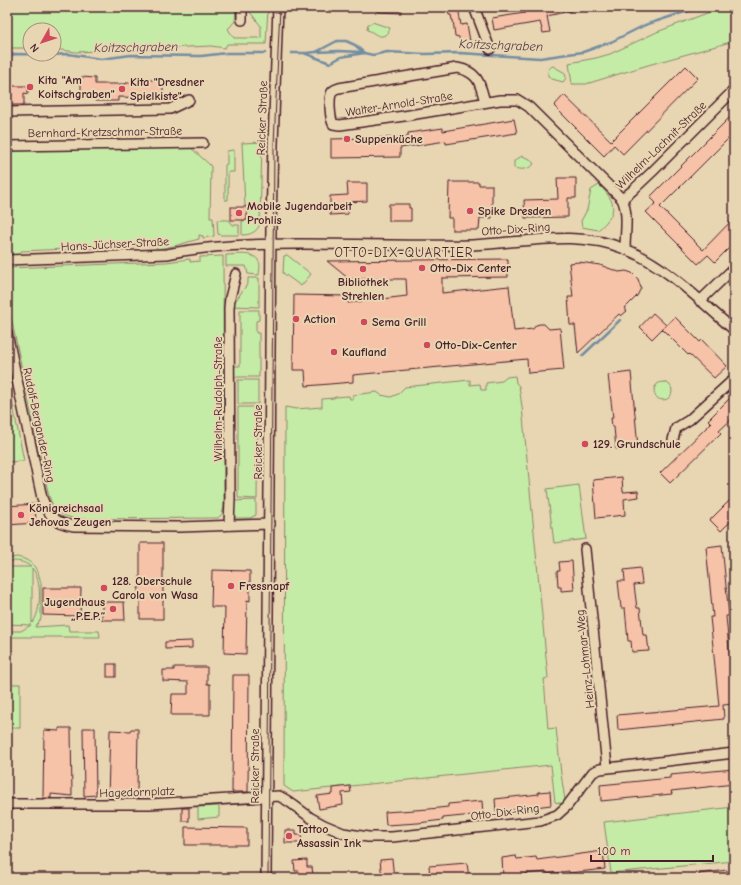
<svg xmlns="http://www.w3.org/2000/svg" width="741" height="885" viewBox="0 0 741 885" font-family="'Comic Neue',sans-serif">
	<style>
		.green { fill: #c5eca6; stroke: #888668; fill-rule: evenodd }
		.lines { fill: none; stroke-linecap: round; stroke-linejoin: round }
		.stream { stroke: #738da1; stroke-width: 2.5 }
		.building { fill: #f6c2a8; stroke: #4a1f2b }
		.minor-casing { stroke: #4a1f2b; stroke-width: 12 }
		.minor { stroke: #e8d6b3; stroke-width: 9 }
		.tram { stroke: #4a1f2b; stroke-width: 1 }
		.poi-dot { fill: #d1495b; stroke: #e8d6b3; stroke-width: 1.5 }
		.labels { text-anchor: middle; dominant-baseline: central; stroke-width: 4; stroke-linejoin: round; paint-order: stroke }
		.poi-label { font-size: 12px; font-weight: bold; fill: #4a1f2b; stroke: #e8d6b3; text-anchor: start }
		.street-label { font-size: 12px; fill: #4a1f2b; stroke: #e8d6b3 }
		.water-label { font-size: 13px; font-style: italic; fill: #543b48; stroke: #e8d6b3 }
		.neighbourhood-label { font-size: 13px; letter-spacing: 1px; fill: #4a1f2b; stroke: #e8d6b3 }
	</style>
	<rect width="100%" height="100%" fill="#e8d6b3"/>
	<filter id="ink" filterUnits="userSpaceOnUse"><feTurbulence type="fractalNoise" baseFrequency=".025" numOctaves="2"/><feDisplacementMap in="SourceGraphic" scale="8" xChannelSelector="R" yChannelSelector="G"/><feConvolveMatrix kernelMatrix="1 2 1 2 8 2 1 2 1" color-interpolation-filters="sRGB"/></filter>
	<g filter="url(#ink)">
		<g class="green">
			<path d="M7,7H236L235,21L228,29L234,38H261V26L246,7H268L266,44H227L225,48L211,46L76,52L54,49V30H30V48H7Z"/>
			<path d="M723,7H734V41L648,65L586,84H572L569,63L596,58L610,54L657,32Z"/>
			<path d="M372,22L390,28L388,33L383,36C376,37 373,31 367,30L368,24H371Z"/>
			<path d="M553,66L565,73L566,78L563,82L552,79L548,76C548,71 548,68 553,66Z"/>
			<path d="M262,142L260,224C257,232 250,235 242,235V221L247,220V212H250L251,209L247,208V206H245L242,143Z"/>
			<path d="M123,148H191L210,165L211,167L210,218H213L214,236L203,238V236L199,235V239L174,246L157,249L156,245L21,251V255H7V151Z"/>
			<path d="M234,150V172H228V200H225V165L227,164V151Z"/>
			<path d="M522,156L530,159L534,164C528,170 522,170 514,168V161Z"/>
			<path d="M599,185C617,202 618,213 598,230L582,227L581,221L587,210L591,190Z"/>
			<path d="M217,220H229L233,225H239V235H221L218,234Z"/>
			<path d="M226,255C235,255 255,251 259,262C261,265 259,271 259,275L248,274L246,266H226Z"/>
			<path d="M287,255L311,274L301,286L283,273L284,256Z"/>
			<path d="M223,256L224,507L222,514L218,518L77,519C48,514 50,497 44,474L7,298V268L166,262L190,259V262L200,261V257Z"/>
			<path d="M248,278H259V307L232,306L248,283Z"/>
			<path d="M240,310H259V320L256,321V333H259V377H233V366H240Z"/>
			<path d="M7,376L24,461L7,462Z"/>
			<path d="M515,376L516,383L519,386L522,407L548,678L544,679L548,729L556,728L561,774L565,800L563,804L555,802L551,765L293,792L284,786L285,407L296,409L322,407V399L334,398L335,397L349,396L350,399H353V395L377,392L381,395L391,397L398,394L405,387L470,380V385L480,384L481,390H486V383L502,381L507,377Z"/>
			<rect x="238" y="380" width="20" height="24"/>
			<circle cx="663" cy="391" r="9"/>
			<path d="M238,407H258L257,499L238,498Z"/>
			<path d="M579,485L586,539L554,543L547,489Z"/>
			<path d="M256,500V515L250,518H234L233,501Z"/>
			<path d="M17,557L24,559L32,563L38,572L41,583V619L35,627L68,625L69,631H99L100,637H7V631H21L31,625L7,624V567H31C24,561 16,560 7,562V559ZM32,568C42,578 42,613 32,623Z"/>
			<rect x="7" y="684" width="13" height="44"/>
			<path d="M219,806V817L198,819V807Z"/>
			<path d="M734,807V861L611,873L604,822Z"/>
		</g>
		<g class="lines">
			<g class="stream">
				<path d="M317,52L338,51L362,52"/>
				<path d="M291,53H304L330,63L341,57L364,53L373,55L387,52L425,54L460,53L540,58L568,54L583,52L611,42L645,25L700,7"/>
				<path d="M306,53L316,52L337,41H346L355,45L364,53"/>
				<path d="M7,57L15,54L52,55L68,54L101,59L131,55L201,56L227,53H265"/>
				<path d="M582,356L620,320"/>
			</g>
		</g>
		<g class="building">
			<path d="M377,7H401V13L377,12Z"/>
			<path d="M447,7H458L461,25L467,24L470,41L460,42L459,37L455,36L453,20H452L451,15H449Z"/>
			<path d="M548,7H575V10L547,16L550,32L543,33L540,22L494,30L492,18L525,13L524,10L532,8V11L548,8Z"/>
			<path d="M686,66L698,78L623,154L614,145L604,156L554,106L564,95L611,141Z"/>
			<path d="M81,77L95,78V84H126V83H148V80H163V96L149,95V98L118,97V101H95V95L81,94Z"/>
			<path d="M7,86H28V94L24,93V105H7Z"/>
			<path d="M734,113V133L660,207L703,250L734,218V243L715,262L708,255L698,264L646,212L656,203L650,197Z"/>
			<path d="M514,119L517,133L446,144V141L400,148V157L331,158V139L408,137V133L443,128V131Z"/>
			<path d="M557,178H576V198H568V217L525,218L524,200L558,199Z"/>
			<path d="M449,182H479V185H492V218H480L479,230H452V218H448Z"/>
			<path d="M347,183H367V201L348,202V214L330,215V196L348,195Z"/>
			<path d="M389,204H409V208H411V221H389Z"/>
			<rect x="231" y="207" width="16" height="13"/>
			<path d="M508,259V277L442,278V293L509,286L514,331L533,329L536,325L540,324H544L549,329L560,328L564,370L528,373L527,359L353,375V382L306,386L305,370H293L294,295L347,296L348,303L407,296L406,279H349L327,261Z"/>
			<path d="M579,262L600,265L619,272L626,271L632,273L638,279L641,288L637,296L624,309L627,311L621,316L619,314L578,353L575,325H570L568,297H573L569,263Z"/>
			<path d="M653,313L666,325L652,339L640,327Z"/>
			<path d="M675,317L700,342L702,340L727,366L714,378L689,354L688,355L662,329Z"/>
			<path d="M631,372L638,447L616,449L614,427H612L611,418H613L608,375Z"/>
			<path d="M734,394V417L719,431L721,433L670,483L660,473L711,423L708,420Z"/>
			<path d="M622,477L623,492L638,491L639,497L624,499L625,515L596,518L593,480Z"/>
			<path d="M734,496V518L721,531L710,520Z"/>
			<path d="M35,504L36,523L7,525V506Z"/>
			<path d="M140,543H163V619H140V597H138V588H140Z"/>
			<path d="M722,545L729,616H726L734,704L723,705L724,719L618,730L617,715L719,706L710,617H713L706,547Z"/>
			<path d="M572,561L574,590L561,591V587H558L557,571H560L559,562Z"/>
			<path d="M640,568L642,584L634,585L637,608H640L643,635H647L649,651L632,652L631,641H628L625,608H621L618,581H625L624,570Z"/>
			<path d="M212,570L250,571V601L247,600L246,654L224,653L225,607H211Z"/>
			<path d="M43,588H81L80,616L43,615Z"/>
			<path d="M102,602H124L125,620H102Z"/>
			<path d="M192,641V648L165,649V642Z"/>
			<rect x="107" y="664" width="9" height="13"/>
			<path d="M174,667H207V684H210V715H171L172,694H188V682L163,681V670H174Z"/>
			<path d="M233,675H249L248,792H232Z"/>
			<path d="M59,728H71L72,796L51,794V798H43L44,730L59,731Z"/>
			<path d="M83,728H95L96,795L84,796Z"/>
			<path d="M131,729H138L137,793H121L120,798L108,797L110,730L130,731Z"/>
			<path d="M734,769V784L671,791L672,794L601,801L600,785L670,778V775Z"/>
			<path d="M350,786L351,792L342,793L343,805L319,809L317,796L333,794V788Z"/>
			<path d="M550,791L551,805L496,812L495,799L539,794L538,792Z"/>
			<path d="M482,801L483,814L443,818V820L418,823L386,825L385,812L429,809L448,807V804Z"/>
			<rect x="182" y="808" width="7" height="13"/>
			<path d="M185,827L247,828V845H185Z"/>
			<path d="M285,830H296V835H301L302,843H285Z"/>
			<path d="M603,851L605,869L569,873V871L547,874V872L503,876L502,858L516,856L517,859L536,857L537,860Z"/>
			<path d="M392,859L394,878H382L380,860Z"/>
			<path d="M307,860V867H312L313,875L299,876V871H295L294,861Z"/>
			<path d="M467,863L469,878H430L429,866Z"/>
			<path d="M727,870L728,878H699V874Z"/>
		</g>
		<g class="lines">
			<defs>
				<g id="minor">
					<path d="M242,7V20"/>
					<path d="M474,7L490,49"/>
					<path d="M485,102C480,84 479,72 457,68L339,88C335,89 332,90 331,94C329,101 330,117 333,124L340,125L404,116L500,100H518L529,107L535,113L622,199C629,214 625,233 625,249"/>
					<path d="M7,112L170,109L189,100"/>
					<path d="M7,146L203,143"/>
					<path d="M622,199L632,191L652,172L734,90"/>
					<path d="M7,260L167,254C211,245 255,244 300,244C357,244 415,246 472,245C523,243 577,229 625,249C666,265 701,302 734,330"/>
					<path d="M700,301L734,268"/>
					<path d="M7,333L42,498C49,516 54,523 74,526L180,527L269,524"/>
					<path d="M673,440L676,428L689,420L734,379"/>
					<path d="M229,525L230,499L229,308L230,298L236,274"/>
					<path d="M585,549L607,767"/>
					<path d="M7,804H150L279,796L288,801L311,818L324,825L343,833L368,837H392L540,821L557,815L567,806L593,772L600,769L734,753"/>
					<path d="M266,878L271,224L273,144L278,7"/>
				</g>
			</defs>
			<use href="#minor" class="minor-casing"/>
			<use href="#minor" class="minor"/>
			<path class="tram" d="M268,878L274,145L280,7"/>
		</g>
	</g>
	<g class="poi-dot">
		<circle cx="30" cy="87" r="4"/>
		<circle cx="122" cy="89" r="4"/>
		<circle cx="347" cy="139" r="4"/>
		<circle cx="470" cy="211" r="4"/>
		<circle cx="239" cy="213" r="4"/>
		<circle cx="422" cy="268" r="4"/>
		<circle cx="363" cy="269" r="4"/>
		<circle cx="296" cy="319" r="4"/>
		<circle cx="364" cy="322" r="4"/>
		<circle cx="427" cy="345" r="4"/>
		<circle cx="334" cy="352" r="4"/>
		<circle cx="585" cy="444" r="4"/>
		<circle cx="21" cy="515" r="4"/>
		<circle cx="231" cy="586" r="4"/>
		<circle cx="104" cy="588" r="4"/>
		<circle cx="113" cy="609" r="4"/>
		<circle cx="289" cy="836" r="4"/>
	</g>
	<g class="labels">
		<g class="poi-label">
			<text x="38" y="80">Kita "Am<tspan x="38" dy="14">Koitschgraben"</tspan></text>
			<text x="130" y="82">Kita "Dresdner<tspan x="130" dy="14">Spielkiste"</tspan></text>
			<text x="355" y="139">Suppenküche</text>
			<text x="247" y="206">Mobile Jugendarbeit<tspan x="247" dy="14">Prohlis</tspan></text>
			<text x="478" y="211">Spike Dresden</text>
			<text x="430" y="268">Otto-Dix Center</text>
			<text x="363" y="282" text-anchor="middle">Bibliothek<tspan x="363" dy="14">Strehlen</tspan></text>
			<text x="304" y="319">Action</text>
			<text x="372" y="322">Sema Grill</text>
			<text x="435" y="345">Otto-Dix-Center</text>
			<text x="342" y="352">Kaufland</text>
			<text x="593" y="444">129. Grundschule</text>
			<text x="29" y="508">Königreichsaal<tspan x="29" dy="14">Jehovas Zeugen</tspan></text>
			<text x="112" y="581">128. Oberschule<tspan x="112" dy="14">Carola von Wasa</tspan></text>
			<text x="239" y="586">Fressnapf</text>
			<text x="105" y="602" text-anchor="end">Jugendhaus<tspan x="105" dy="14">„P.E.P.“</tspan></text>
			<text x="297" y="829">Tattoo<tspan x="297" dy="14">Assassin Ink</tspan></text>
		</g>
		<g class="street-label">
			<text transform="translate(399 104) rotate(-9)">Walter-Arnold-Straße</text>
			<text transform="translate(262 118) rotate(-88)">Reicker Straße</text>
			<text transform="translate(105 132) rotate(-1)">Bernhard-Kretzschmar-Straße</text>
			<text transform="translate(661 145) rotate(-44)">Wilhelm-Lachnit-Straße</text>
			<text transform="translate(516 229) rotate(-4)">Otto-Dix-Ring</text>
			<text transform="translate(115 244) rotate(-3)">Hans-Jüchser-Straße</text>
			<text transform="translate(218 399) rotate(-90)">Wilhelm-Rudolph-Straße</text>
			<text transform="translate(39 425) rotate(78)">Rudolf-Bergander-Ring</text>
			<text transform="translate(258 442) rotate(-90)">Reicker Straße</text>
			<text transform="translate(585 659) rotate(-96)">Heinz-Lohmar-Weg</text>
			<text transform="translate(255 766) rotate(-90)">Reicker Straße</text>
			<text transform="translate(137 792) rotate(-2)">Hagedornplatz</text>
			<text transform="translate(505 812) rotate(-7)">Otto-Dix-Ring</text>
		</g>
		<g class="water-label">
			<text transform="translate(501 45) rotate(2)">Koitzschgraben</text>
			<text transform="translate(136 47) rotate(-1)">Koitzschgraben</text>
		</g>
		<g class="neighbourhood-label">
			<text x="404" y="252">OTTO-DIX-QUARTIER</text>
		</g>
	</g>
	<rect width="741" height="885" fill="none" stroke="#e8d6b3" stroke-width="24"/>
	<rect x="12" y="12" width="717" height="861" fill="none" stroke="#4a1f2b" stroke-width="1.5" filter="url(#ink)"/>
	<g transform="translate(42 42) rotate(231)"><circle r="19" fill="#e8d6b3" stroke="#a98d7d"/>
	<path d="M0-3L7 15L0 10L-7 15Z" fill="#d1495b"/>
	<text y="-6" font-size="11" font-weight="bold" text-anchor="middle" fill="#4a1f2b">N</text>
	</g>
	<path d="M591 855v6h122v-6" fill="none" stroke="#4a1f2b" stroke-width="2"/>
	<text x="597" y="855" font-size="12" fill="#4a1f2b" stroke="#e8d6b3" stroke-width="3" paint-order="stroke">100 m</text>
</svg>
